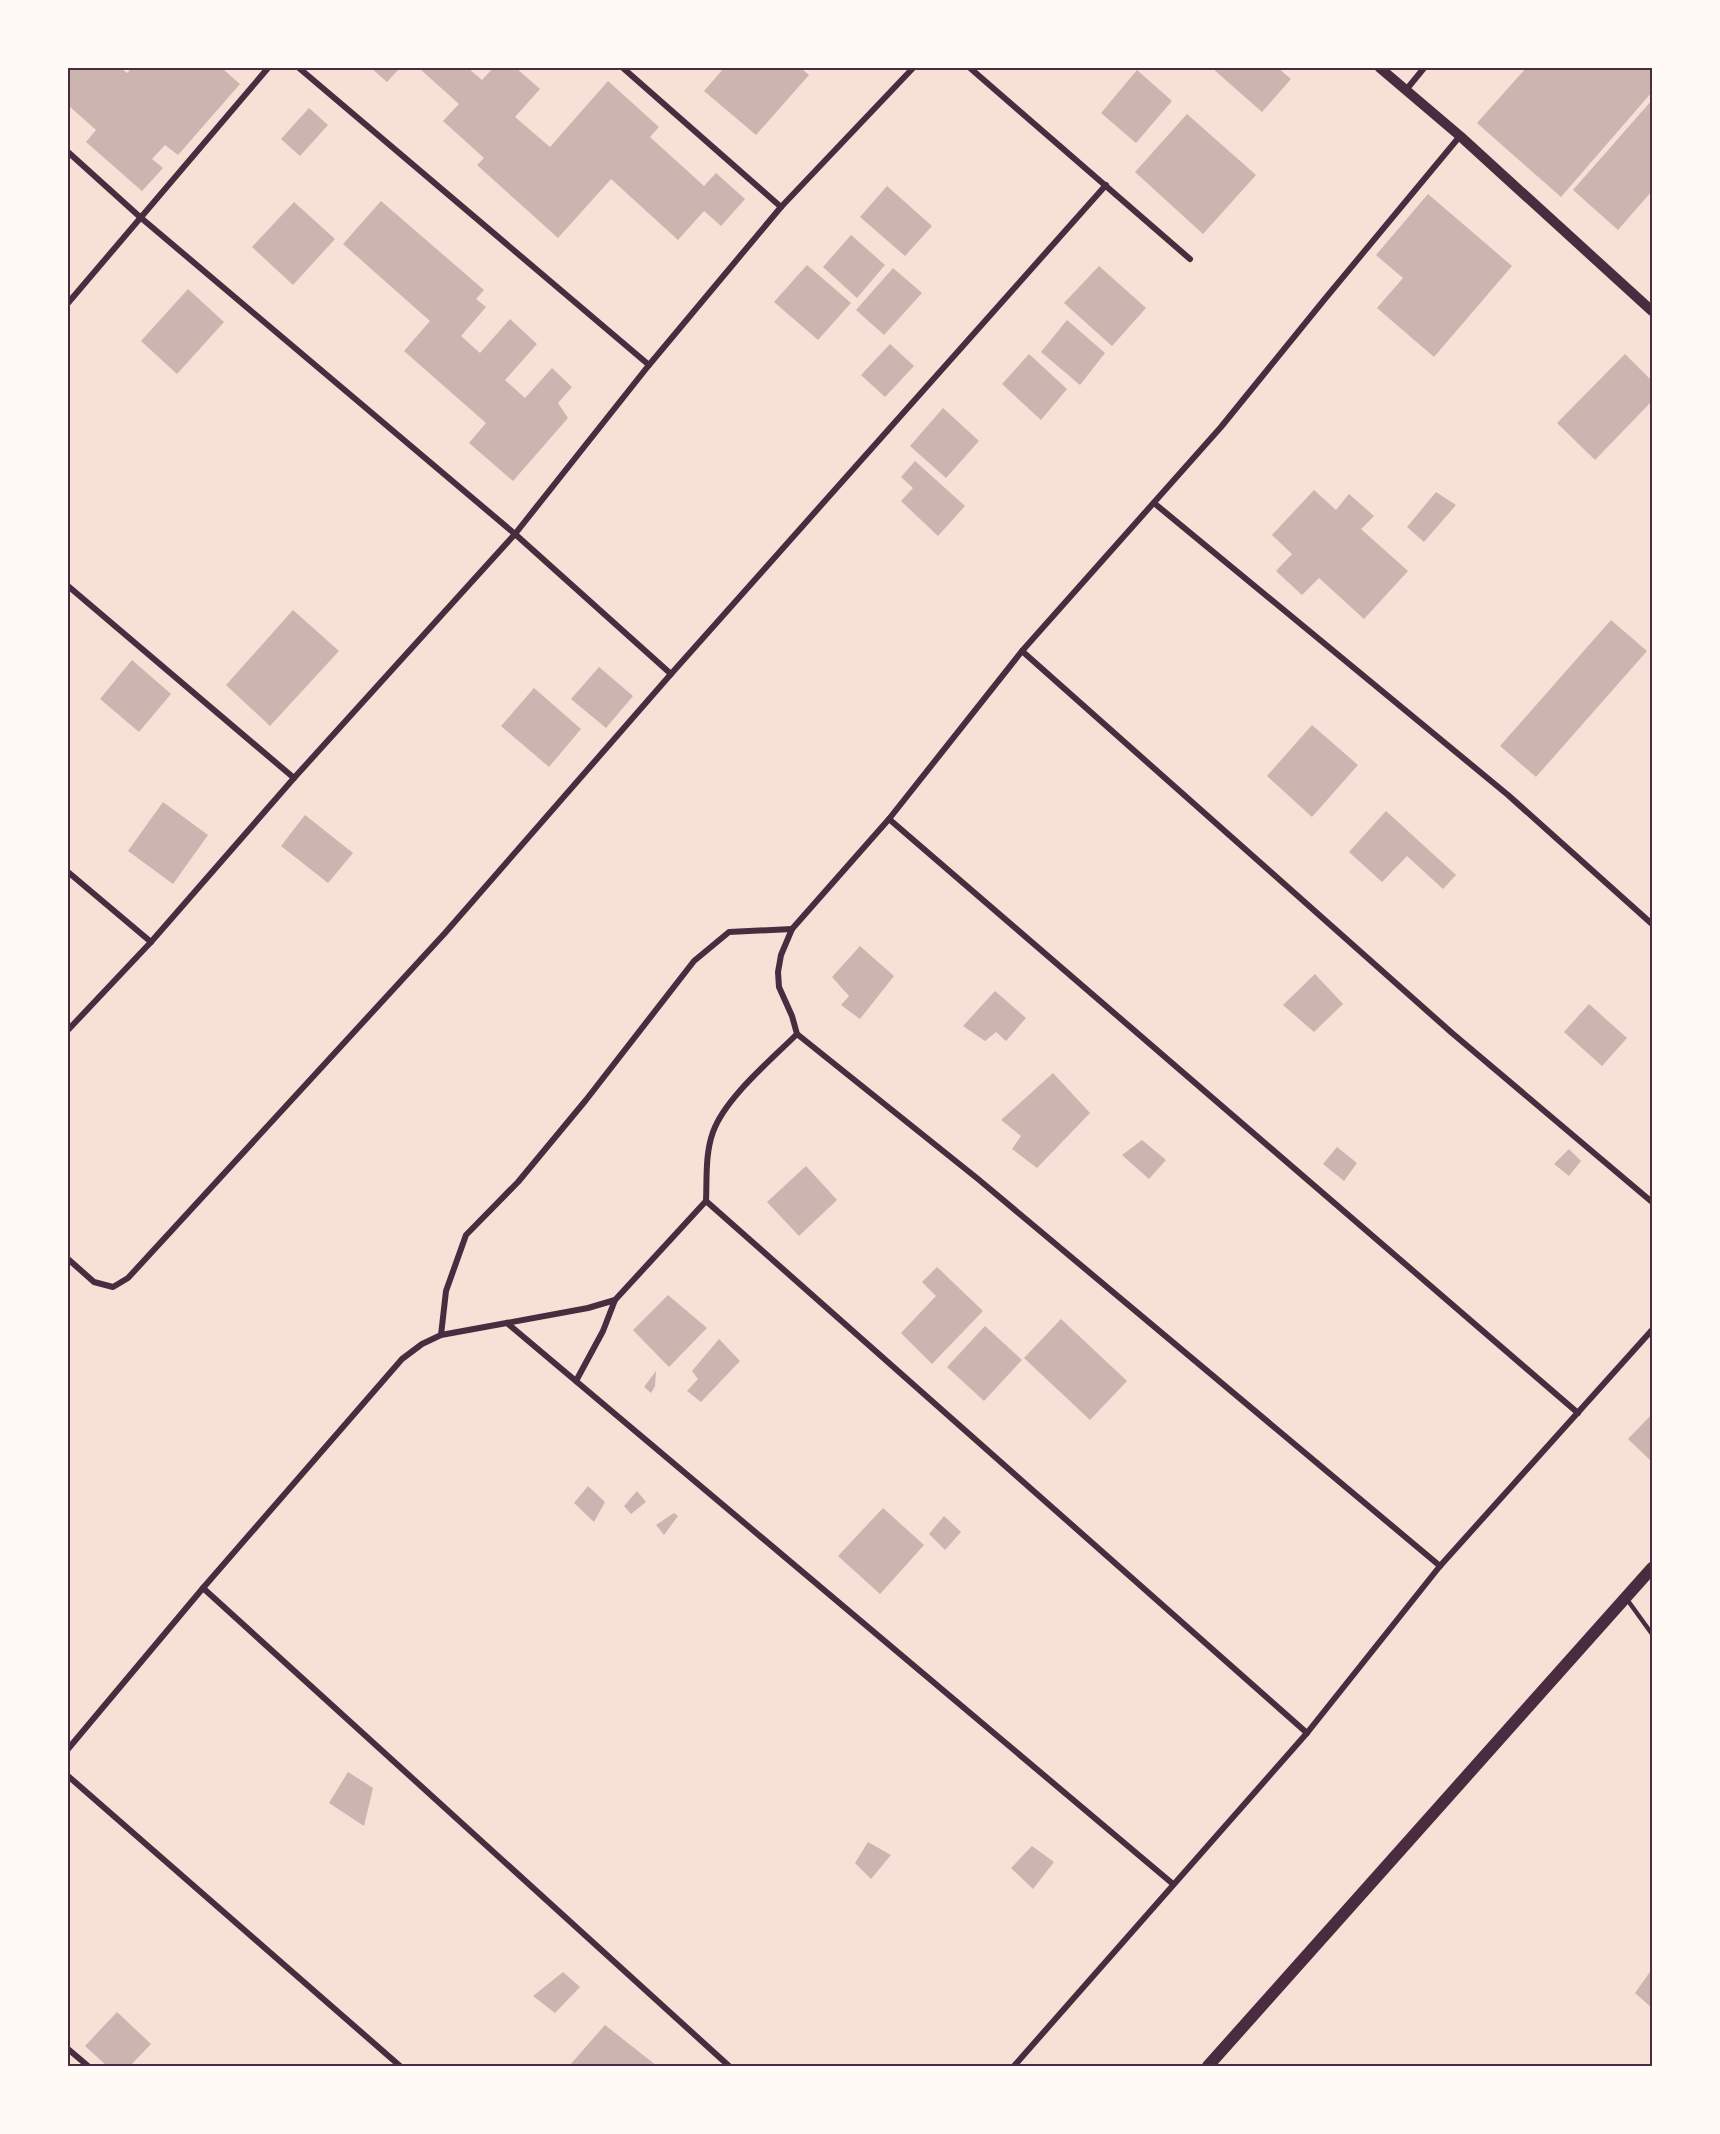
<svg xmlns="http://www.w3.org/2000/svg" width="1720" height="2134" viewBox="0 0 1720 2134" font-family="Signika,sans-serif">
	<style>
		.building { fill: #ccb4b1 }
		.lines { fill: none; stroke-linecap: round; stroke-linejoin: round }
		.service { stroke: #4a2c40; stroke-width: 4.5 }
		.minor { stroke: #4a2c40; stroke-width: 6 }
		.tertiary { stroke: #4a2c40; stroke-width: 10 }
		.secondary { stroke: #4a2c40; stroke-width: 12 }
		.neatline { fill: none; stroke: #4a2c40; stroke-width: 2 }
	</style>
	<rect width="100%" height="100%" fill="#f7e1d7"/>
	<g class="building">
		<path d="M68,68H121L127,73L132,68H225L223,69L240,84L178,155L165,145L152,159L163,168L142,191L86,142L96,130L68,105Z"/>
		<path d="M371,68H400L387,82Z"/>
		<path d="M423,68H468L482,80L493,68H516L540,89L515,117L550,147L608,81L659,127L650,137L704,186L716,173L745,199L721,226L704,211L678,240L611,179L558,238L477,165L484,158L443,121L459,104L421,70Z"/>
		<path d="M724,68H801L809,75L756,135L704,91Z"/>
		<path d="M1212,68H1278L1291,79L1262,112Z"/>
		<path d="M1526,68H1652V92L1561,197L1477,123Z"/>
		<path d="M1137,70L1172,101L1136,143L1101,113Z"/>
		<path d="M1652,100V191L1618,230L1573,190Z"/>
		<path d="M309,108L328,125L300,156L281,139Z"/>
		<path d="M1187,114L1256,175L1203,234L1135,172Z"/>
		<path d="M887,186L932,226L905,256L860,217Z"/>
		<path d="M1428,194L1512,266L1434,357L1377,308L1403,278L1376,255Z"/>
		<path d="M381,201L484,290L476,299L486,307L461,336L480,353L510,319L537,344L505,380L525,398L552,368L572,387L558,403L568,418L513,481L469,443L486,423L404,351L430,321L343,244Z"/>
		<path d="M294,202L335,239L293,285L252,247Z"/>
		<path d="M851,235L885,265L857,298L823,267Z"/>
		<path d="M807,265L851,303L818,340L774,302Z"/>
		<path d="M1099,266L1146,308L1112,346L1064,303Z"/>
		<path d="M893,268L922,293L884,335L856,310Z"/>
		<path d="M188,289L224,322L177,374L141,341Z"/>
		<path d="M1067,320L1105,353L1080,385L1041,352Z"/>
		<path d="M890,344L914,366L885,397L861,375Z"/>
		<path d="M1029,354L1067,389L1041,420L1002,384Z"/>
		<path d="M1625,354L1652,381V401L1595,460L1557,423Z"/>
		<path d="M943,408L979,441L946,478L910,446Z"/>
		<path d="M915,461L965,506L938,536L901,501L913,488L901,477Z"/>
		<path d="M1314,490L1336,510L1349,494L1374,516L1361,529L1408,571L1364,619L1319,578L1302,595L1276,571L1292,554L1272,535Z"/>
		<path d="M1436,492L1456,505L1424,542L1407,527Z"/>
		<path d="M293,610L339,651L270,726L226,685Z"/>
		<path d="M1611,620L1647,651L1536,777L1500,746Z"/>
		<path d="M132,660L171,694L139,732L100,699Z"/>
		<path d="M599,667L633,696L606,728L571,699Z"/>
		<path d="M534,688L581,729L549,767L501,726Z"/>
		<path d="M1312,725L1358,765L1312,817L1267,776Z"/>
		<path d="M163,802L208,835L173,884L128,851Z"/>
		<path d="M1386,811L1456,875L1443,889L1407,856L1382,882L1349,852Z"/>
		<path d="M305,815L353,853L328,883L281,846Z"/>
		<path d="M860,946L894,976L860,1019L841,1005L849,996L832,977Z"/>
		<path d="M1315,974L1343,1004L1314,1032L1283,1005Z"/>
		<path d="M995,991L1026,1018L1006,1041L996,1032L985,1041L963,1026Z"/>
		<path d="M1589,1004L1627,1038L1602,1066L1564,1032Z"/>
		<path d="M1053,1073L1090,1113L1037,1168L1012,1149L1021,1136L1001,1120Z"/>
		<path d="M1142,1140L1166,1160L1149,1179L1122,1155Z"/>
		<path d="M1337,1147L1357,1163L1344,1181L1323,1164Z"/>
		<path d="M1569,1149L1581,1161L1569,1176L1554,1164Z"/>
		<path d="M806,1166L837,1200L799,1236L767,1202Z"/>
		<path d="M937,1267L983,1311L932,1364L901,1333L936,1296L922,1282Z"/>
		<path d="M668,1295L707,1328L669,1367L633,1330Z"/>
		<path d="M1061,1319L1127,1381L1090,1420L1024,1358Z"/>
		<path d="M985,1326L1022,1360L984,1401L947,1367Z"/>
		<path d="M719,1339L740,1361L701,1402L687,1391L698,1379L692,1371Z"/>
		<path d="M656,1371L655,1386L651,1393L644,1387Z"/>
		<path d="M1652,1414V1462L1628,1439Z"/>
		<path d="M588,1486L605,1502L594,1522L574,1503Z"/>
		<path d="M637,1491L646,1502L631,1514L624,1506Z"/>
		<path d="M883,1508L924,1545L880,1594L838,1556Z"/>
		<path d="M674,1513L678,1516L664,1535L656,1525Z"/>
		<path d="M944,1516L961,1532L945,1550L929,1534Z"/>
		<path d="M348,1772L373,1788L364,1826L329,1803Z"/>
		<path d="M868,1842L891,1855L871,1879L855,1863Z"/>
		<path d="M1032,1846L1054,1862L1033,1889L1011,1868Z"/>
		<path d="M1652,1969V2008L1635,1993Z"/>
		<path d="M563,1972L580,1987L555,2013L533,1996Z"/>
		<path d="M117,2012L151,2044L130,2066H107L85,2046Z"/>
		<path d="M605,2025L657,2066H569Z"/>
	</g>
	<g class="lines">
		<path class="service" d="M1626,1598L1652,1634"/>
		<g class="minor">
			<path d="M299,68L649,365"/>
			<path d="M623,68L781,207"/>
			<path d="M970,68L1190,259"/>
			<path d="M1406,90L1424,68"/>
			<path d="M1460,136L1324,300L1221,427L1022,651L889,819L1578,1413"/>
			<path d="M68,152L140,217L515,534L671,674"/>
			<path d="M68,303L268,68"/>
			<path d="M1154,503L1508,795L1652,924"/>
			<path d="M68,586L294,778"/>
			<path d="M1022,651L1452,1033L1652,1202"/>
			<path d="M889,819L792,929L781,955L778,972L779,987L792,1016L797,1034L978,1179L1440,1566"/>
			<path d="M68,872L151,942"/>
			<path d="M68,1030L151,942L294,778L515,534L649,365L781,207L913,68"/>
			<path d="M706,1201L1307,1733"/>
			<path d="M68,1259L94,1282L113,1287L128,1278L445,933L671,674L1106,185"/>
			<path d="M507,1323L1173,1884"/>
			<path d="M441,1335L446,1291L466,1235L518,1182L586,1100L694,961L729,932L792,929"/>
			<path d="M576,1381L603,1331L615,1300"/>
			<path d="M203,1588L729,2066"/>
			<path d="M68,1749L203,1588L402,1359L422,1344L441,1335L588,1308L615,1300L706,1201C707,1179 705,1154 713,1132C725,1098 771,1060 797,1034"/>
			<path d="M68,1776L400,2066"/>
			<path d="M68,2049L88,2066"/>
			<path d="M1014,2066L1307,1733L1440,1566L1652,1330"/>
		</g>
		<path class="tertiary" d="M1380,68L1460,136L1652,311"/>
		<path class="secondary" d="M1208,2066L1652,1568"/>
	</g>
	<rect width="1720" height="2134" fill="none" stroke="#fffaf5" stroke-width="138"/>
	<rect x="69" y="69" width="1582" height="1996" class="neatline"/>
</svg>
